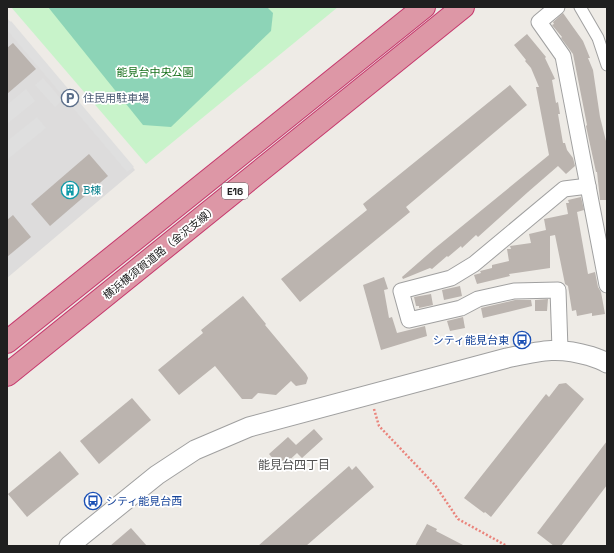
<svg xmlns="http://www.w3.org/2000/svg" width="614" height="553" viewBox="0 0 614 553" font-family="'Space Grotesk','Noto Sans JP',sans-serif">
	<style>
		.residential { fill: #dddcdc }
		.park { fill: #c8f3ca }
		.pitch { fill: #8dd4b7 }
		.parking { fill: #dfdfdf }
		.building { fill: #bbb4af }
		.lines { fill: none; stroke-linecap: round; stroke-linejoin: round }
		.pedestrian-casing { stroke: #a0a0a0; stroke-width: 13 }
		.minor-casing { stroke: #a0a0a0; stroke-width: 17 }
		.tertiary-casing { stroke: #a0a0a0; stroke-width: 21 }
		.motorway-casing { stroke: #c6396d; stroke-width: 24 }
		.path { stroke: #ea847c; stroke-width: 2.5; stroke-dasharray: 2 2; stroke-linecap: butt }
		.pedestrian { stroke: #fff; stroke-width: 11 }
		.minor { stroke: #fff; stroke-width: 15 }
		.tertiary { stroke: #fff; stroke-width: 19 }
		.motorway { stroke: #dd97a6; stroke-width: 22 }
		.labels { text-anchor: middle; dominant-baseline: central; stroke-width: 3.5; stroke-linejoin: round; paint-order: stroke }
		.shield { fill: #fff; stroke: #626262; stroke-width: 1 }
		.shield-label { font-size: 10px; font-weight: bold; fill: #1f1f1f }
		.park-label { font-size: 11px; fill: #18711d; stroke: #fff }
		.service-label { font-size: 11px; fill: #4e5e75; stroke: #fff; text-anchor: start }
		.culture-label { font-size: 11px; fill: #0d838f; stroke: #fff; text-anchor: start }
		.street-label { font-size: 11px; fill: #1f1f1f; stroke: #fff }
		.transit-label { font-size: 11px; fill: #164399; stroke: #fff; text-anchor: end }
		.neighbourhood-label { font-size: 12px; fill: #525252; stroke: #fff }
	</style>
	<rect width="100%" height="100%" fill="#eeebe6"/>
	<path class="residential" d="M7,18L135,170L7,278Z"/>
	<path class="park" d="M11,7H338L146,164Z"/>
	<path class="pitch" d="M48,7H267L273,13L271,31L171,127L143,125Z"/>
	<g class="parking">
		<path d="M11,21L134,167L127,172L7,30V25Z"/>
		<path d="M43,78L62,100L55,107L35,85Z"/>
		<path d="M26,89L35,101L7,124V105Z"/>
		<path d="M37,117L46,128L7,160V141Z"/>
	</g>
	<g class="building">
		<path d="M563,13L583,41L590,58H588L593,70L600,117L607,145V200H600L597,172H596L586,126L587,125L573,54L561,38L562,37L552,25L554,24L553,22Z"/>
		<path d="M527,34L546,57L545,58L555,79L552,80L556,103L558,102L560,114H558L563,143H565L567,150L573,158L575,166L566,174L558,166L528,192L478,237L476,235L462,248L461,246L448,257L447,256L432,269L430,268L403,279L402,277L434,249L549,155L536,87H539L531,68L525,61L526,60L514,45Z"/>
		<path d="M13,43L36,69L7,94V48Z"/>
		<path d="M510,85L527,105L406,207L410,212L300,302L281,279L367,210L363,204Z"/>
		<path d="M89,154L108,176L50,226L31,204Z"/>
		<path d="M581,197L584,210L577,212L588,274L595,272L598,287L601,292L605,314L592,316V313L577,316L576,310L572,311L568,286L565,284L555,235L550,236V268L509,274L510,276L477,284L474,275L481,273L480,271L492,268V265L509,261L507,249H511L510,246L531,243L529,234L546,230L544,219L568,214L566,203H569L568,200Z"/>
		<path d="M13,215L31,237L7,257V220Z"/>
		<path d="M384,277L388,289L384,290L389,318L392,317L397,333L425,326L427,336L381,350L363,285Z"/>
		<path d="M460,286L462,296L444,300L442,290Z"/>
		<path d="M431,294L433,305L419,308V306H416L414,297Z"/>
		<path d="M243,296L266,324L265,325L306,374L308,378L306,384L296,386L291,381L276,395L258,393L252,399H242L215,366L179,395L158,370L203,333L201,330Z"/>
		<path d="M548,299L547,311H535V300Z"/>
		<path d="M515,300H531L532,306L483,318L481,308Z"/>
		<path d="M463,317L465,328L450,331L447,321Z"/>
		<path d="M566,383L584,399L491,517L485,512L484,513L464,498L546,394L549,397L559,384Z"/>
		<path d="M132,398L151,420L99,464L80,441Z"/>
		<path d="M314,429L323,439L302,458L297,453L281,468L269,454L288,437L296,445Z"/>
		<path d="M607,441V485L561,546H554L537,533Z"/>
		<path d="M60,451L79,474L27,517L8,494Z"/>
		<path d="M349,466L352,470L356,466L374,487L306,546H258Z"/>
		<path d="M427,524L437,529L436,531L465,546H415Z"/>
		<path d="M131,528L147,546H110Z"/>
	</g>
	<g class="lines">
		<defs>
			<path id="pedestrian" d="M580,7L598,38L607,65"/>
			<g id="minor">
				<path d="M557,7L539,22L563,56L607,285"/>
				<path d="M560,349L558,290L514,291L478,299L461,308L409,320L401,291L451,278L474,264L564,189L588,186"/>
			</g>
			<path id="tertiary" d="M69,546L157,475L195,450L249,427L507,358C540,351 557,346 590,356C596,358 602,360 607,363"/>
			<g id="motorway">
				<path d="M7,342L424,7"/>
				<path d="M7,375L463,7"/>
			</g>
		</defs>
		<use href="#pedestrian" class="pedestrian-casing"/>
		<use href="#minor" class="minor-casing"/>
		<use href="#tertiary" class="tertiary-casing"/>
		<use href="#motorway" class="motorway-casing"/>
		<path class="path" d="M374,409L379,426L435,485L458,519L507,546"/>
		<use href="#pedestrian" class="pedestrian"/>
		<use href="#minor" class="minor"/>
		<use href="#tertiary" class="tertiary"/>
		<use href="#motorway" class="motorway"/>
	</g>
	<defs>
		<symbol id="parking-ring" viewBox="-11 -11 22 22"><circle r="9.5" fill="#fff" stroke="#5c6f8a" stroke-width="1.5"/><path d="M-3.5-5.5H1a3.5 3.5 0 0 1 0 7H-1V5.5H-3.5ZM-1-3.4V-.6H.8a1.4 1.4 0 0 0 0-2.8Z" fill="#5c6f8a"/></symbol>
		<symbol id="building-ring" viewBox="-11 -11 22 22"><circle r="9.5" fill="#fff" stroke="#0f9aa8" stroke-width="1.5"/><path d="M-4-6H4V6H1V3H-1V6H-4ZM-2.5-4.3h1.7v1.8h-1.7ZM.8-4.3h1.7v1.8H.8ZM-2.5-1h1.7V.8h-1.7ZM.8-1h1.7V.8H.8Z" fill="#0f9aa8"/></symbol>
		<symbol id="bus-ring" viewBox="-11 -11 22 22"><circle r="9.5" fill="#fff" stroke="#1a4fb4" stroke-width="1.5"/><path d="M-5-6H5V4H4V6H2V4H-2V6H-4V4H-5ZM-3.5-4V0h7V-4ZM-3.5 1.2v1.5H-2V1.2ZM2 1.2v1.5H3.5V1.2Z" fill="#1a4fb4"/></symbol>
	</defs>
	<g fill-rule="evenodd">
		<use href="#parking-ring" x="60" y="88" width="20" height="20"/>
		<use href="#building-ring" x="60" y="180" width="20" height="20"/>
		<use href="#bus-ring" x="512" y="330" width="20" height="20"/>
		<use href="#bus-ring" x="83" y="491" width="20" height="20"/>
	</g>
	<g class="labels">
		<rect class="shield" x="222" y="183" width="26" height="16" rx="3"/>
		<g class="shield-label">
			<text x="235" y="191">E16</text>
		</g>
		<g class="park-label">
			<text x="155" y="72">能見台中央公園</text>
		</g>
		<g class="service-label">
			<text x="83" y="98">住民用駐車場</text>
		</g>
		<g class="culture-label">
			<text x="83" y="190">B棟</text>
		</g>
		<g class="street-label">
			<text transform="translate(160 252) rotate(-39)">横浜横須賀道路（金沢支線）</text>
		</g>
		<g class="transit-label">
			<text x="509" y="340">シティ能見台東</text>
			<text x="106" y="501" text-anchor="start">シティ能見台西</text>
		</g>
		<g class="neighbourhood-label">
			<text x="294" y="465">能見台四丁目</text>
		</g>
	</g>
	<rect width="614" height="553" fill="none" stroke="#1f1f1f" stroke-width="16"/>
</svg>
